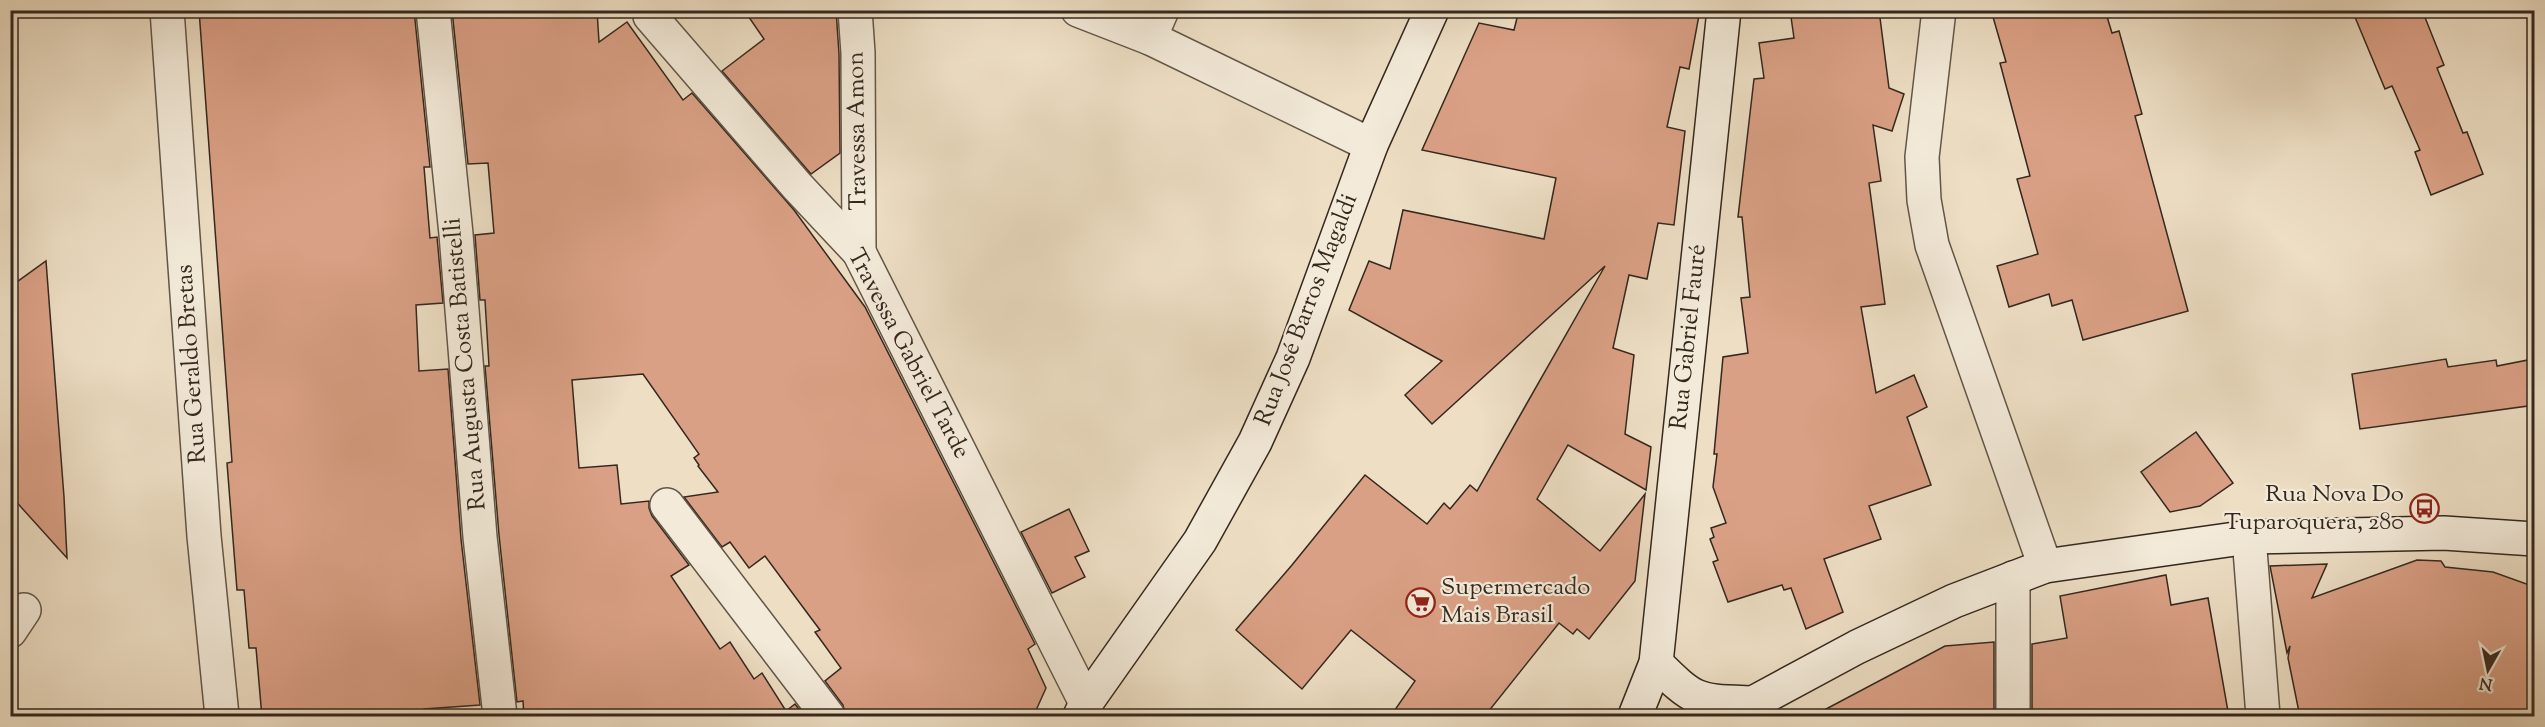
<svg xmlns="http://www.w3.org/2000/svg" width="2545" height="727" viewBox="0 0 2545 727" font-family="'Sorts Mill Goudy',serif">
	<style>
		.building { fill: #daa085; stroke: #34281e; stroke-width: 1.5 }
		.lines { fill: none; stroke-linecap: round; stroke-linejoin: round }
		.street-casing { stroke: #625648; stroke-width: 36 }
		.secondary-casing { stroke: #34281e; stroke-width: 36 }
		.street { stroke: #f3ead9; stroke-width: 33 }
		.secondary { stroke: #f3ead9; stroke-width: 33 }
		.labels { text-anchor: middle; dominant-baseline: central; stroke-width: 4.5; stroke-linejoin: round; paint-order: stroke }
		.street-label { font-size: 24px; fill: #34281e; stroke: #f3ead9 }
		.poi-label { font-size: 24px; fill: #34281e; stroke: #f3ead9; text-anchor: end }
	</style>
	<rect width="100%" height="100%" fill="#eddec4"/>
	<filter id="stains"><feTurbulence type="fractalNoise" baseFrequency=".00333" numOctaves="4"/><feColorMatrix values="0 0 0 0 .2 0 0 0 0 .09 0 0 0 0 .02 0 0 0 .5 -.17"/></filter>
	<radialGradient id="worn" r=".72"><stop offset=".6" stop-color="#630" stop-opacity="0"/><stop offset="1" stop-color="#630" stop-opacity=".3"/></radialGradient>
	<g class="building">
		<path d="M199,10H414L430,167H424L430,238L437,237L443,303L416,305L419,371L448,369L461,539L480,705L424,709V717H262L256,648H249L244,590H237L227,463L232,462Z"/>
		<path d="M452,10H597L599,42L627,22L683,100L692,93L794,210L865,307L1035,644L1028,649L1046,688L1033,717H846L843,705L825,681L841,668L815,632L820,630L808,614L765,556L749,568L730,542L722,547L684,497L718,492L698,466L699,465L694,458L699,454L643,374L572,380L579,468L617,465L621,504L649,501V508L652,516L689,565L671,576L720,649L730,642L754,679L762,673L786,711L795,704L805,717H524L523,701L517,702L499,535L485,366H489L485,300H480L475,235L494,233L488,163L468,164Z"/>
		<path d="M744,10H836L839,54L840,153L811,174L722,71L764,39Z"/>
		<path d="M1519,10H1700L1689,69L1680,67L1667,127L1685,131L1674,225L1658,223L1647,279L1629,275L1613,348L1634,355L1625,434L1651,447L1646,490L1568,445L1537,499L1600,551L1645,494L1635,581L1589,639L1577,629L1573,634L1559,623L1484,717H1390L1415,681L1351,630L1302,689L1236,630L1292,565L1365,475L1427,524L1444,503L1450,509L1470,485L1477,491L1605,266L1432,424L1405,395L1442,361L1349,310L1369,261L1390,269L1403,210L1544,239L1556,178L1422,150L1479,23L1514,30Z"/>
		<path d="M1790,10H1879L1889,88L1904,94L1892,131L1873,125L1881,181L1869,183L1885,304L1861,307L1876,393L1914,375L1927,407L1907,417L1931,485L1869,506L1881,539L1824,559L1843,612L1806,629L1791,588L1784,590L1782,585L1728,602L1713,562L1718,560L1710,539L1714,537L1711,528L1726,523L1713,487L1717,454H1714L1723,357L1748,353L1741,298L1750,297L1742,217H1738L1754,79L1764,78L1759,43L1794,38Z"/>
		<path d="M1991,10H2105L2112,33L2119,31L2142,114L2135,116L2188,311L2083,340L2072,300L2052,306L2049,294L2009,307L1997,266L2038,254L2017,179L2030,176L2000,63L2006,62Z"/>
		<path d="M2352,10H2422L2444,65L2437,68L2463,133L2467,132L2483,174L2431,195L2415,152L2420,150L2392,86L2385,89Z"/>
		<path d="M46,261L64,497L67,558L11,496L10,287Z"/>
		<path d="M2446,359L2448,367L2496,360L2497,366L2528,360L2535,405L2360,429L2352,374Z"/>
		<path d="M2196,432L2233,483L2200,506L2170,512L2141,472Z"/>
		<path d="M1069,509L1089,551L1075,557L1085,577L1052,593L1021,532Z"/>
		<path d="M2417,560L2441,561L2445,567L2493,572L2535,587V717H2300L2288,658L2290,646L2287,653L2270,566L2327,564L2312,598Z"/>
		<path d="M2166,575L2171,605L2208,598L2229,717H2032V644L2067,638L2060,596Z"/>
		<path d="M1994,642V717H1811L1945,646Z"/>
	</g>
	<g class="lines">
		<defs>
			<g id="street">
				<path d="M167,10L204,536L222,716"/>
				<path d="M433,10L456,234L480,537L500,716"/>
				<path d="M855,10L858,53L859,252"/>
				<path d="M1078,10L1150,38L1371,145"/>
				<path d="M1939,10L1922,157L1924,200L1932,245L2045,566"/>
				<path d="M650,16L797,186L859,252L1086,703"/>
				<path d="M1150,38L1162,10"/>
				<path d="M667,505L828,716"/>
				<path d="M2249,537L2263,716"/>
				<path d="M10,631L24,610"/>
				<path d="M2013,716V578"/>
			</g>
			<g id="secondary">
				<path d="M1656,663C1696,703 1697,701 1753,703"/>
				<path d="M1080,716L1086,703L1200,541L1255,442L1293,358L1371,145L1432,10"/>
				<path d="M1635,716L1656,663L1724,10"/>
				<path d="M1733,716L1753,703L1857,647L1954,601L2045,566L2249,537L2444,533L2534,539"/>
			</g>
		</defs>
		<use href="#street" class="street-casing"/>
		<use href="#secondary" class="secondary-casing"/>
		<use href="#street" class="street"/>
		<use href="#secondary" class="secondary"/>
	</g>
	<defs>
		<symbol id="bus-ring" viewBox="-11 -11 22 22"><circle r="9.5" fill="#f3ead9" stroke="#8f2418" stroke-width="1.5"/><path d="M-5-6H5V4H4V6H2V4H-2V6H-4V4H-5ZM-3.5-4V0h7V-4ZM-3.5 1.2v1.5H-2V1.2ZM2 1.2v1.5H3.5V1.2Z" fill="#8f2418"/></symbol>
		<symbol id="supermarket-ring" viewBox="-11 -11 22 22"><circle r="9.5" fill="#f3ead9" stroke="#8f2418" stroke-width="1.5"/><path d="M-6-5.5h2.5l.6 2H6L4.5 2H-2.5L-4.4-4H-6ZM-1.5 3.2a1.3 1.3 0 1 0 .1 0ZM3 3.2a1.3 1.3 0 1 0 .1 0Z" fill="#8f2418"/></symbol>
	</defs>
	<g fill-rule="evenodd">
		<use href="#bus-ring" x="2408" y="492" width="33" height="33"/>
		<use href="#supermarket-ring" x="1404" y="586" width="33" height="33"/>
	</g>
	<g class="labels">
		<g class="street-label">
			<text transform="translate(858 131) rotate(-91)">Travessa Amon</text>
			<text transform="translate(1307 310) rotate(-69)">Rua José Barros Magaldi</text>
			<text transform="translate(1689 337) rotate(-84)">Rua Gabriel Fauré</text>
			<text transform="translate(908 354) rotate(62)">Travessa Gabriel Tarde</text>
			<text transform="translate(192 364) rotate(-94)">Rua Geraldo Bretas</text>
			<text transform="translate(466 364) rotate(-95)">Rua Augusta Costa Batistelli</text>
		</g>
		<g class="poi-label">
			<text x="2404" y="495">Rua Nova Do<tspan x="2404" dy="28">Tuparoquera, 280</tspan></text>
			<text x="1441" y="588" text-anchor="start">Supermercado<tspan x="1441" dy="28">Mais Brasil</tspan></text>
		</g>
	</g>
	<rect width="2545" height="727" fill="none" stroke="#eddec4" stroke-width="36"/>
	<rect x="12" y="12" width="2521" height="703" fill="none" stroke="#34281e" stroke-width="3"/>
	<rect x="18" y="18" width="2509" height="691" fill="none" stroke="#34281e" stroke-width="1.5"/>
	<g transform="translate(2488 670) rotate(189)" stroke="#f3ead9" stroke-width="4.5" paint-order="stroke">
	<path d="M0-4.5L10 22L0 15L-10 22Z" fill="#34281e"/>
	<text y="-9" font-size="16" font-weight="bold" text-anchor="middle" fill="#34281e">N</text>
	</g>
	<rect width="100%" height="100%" filter="url(#stains)"/>
	<rect width="100%" height="100%" fill="url(#worn)"/>
</svg>
